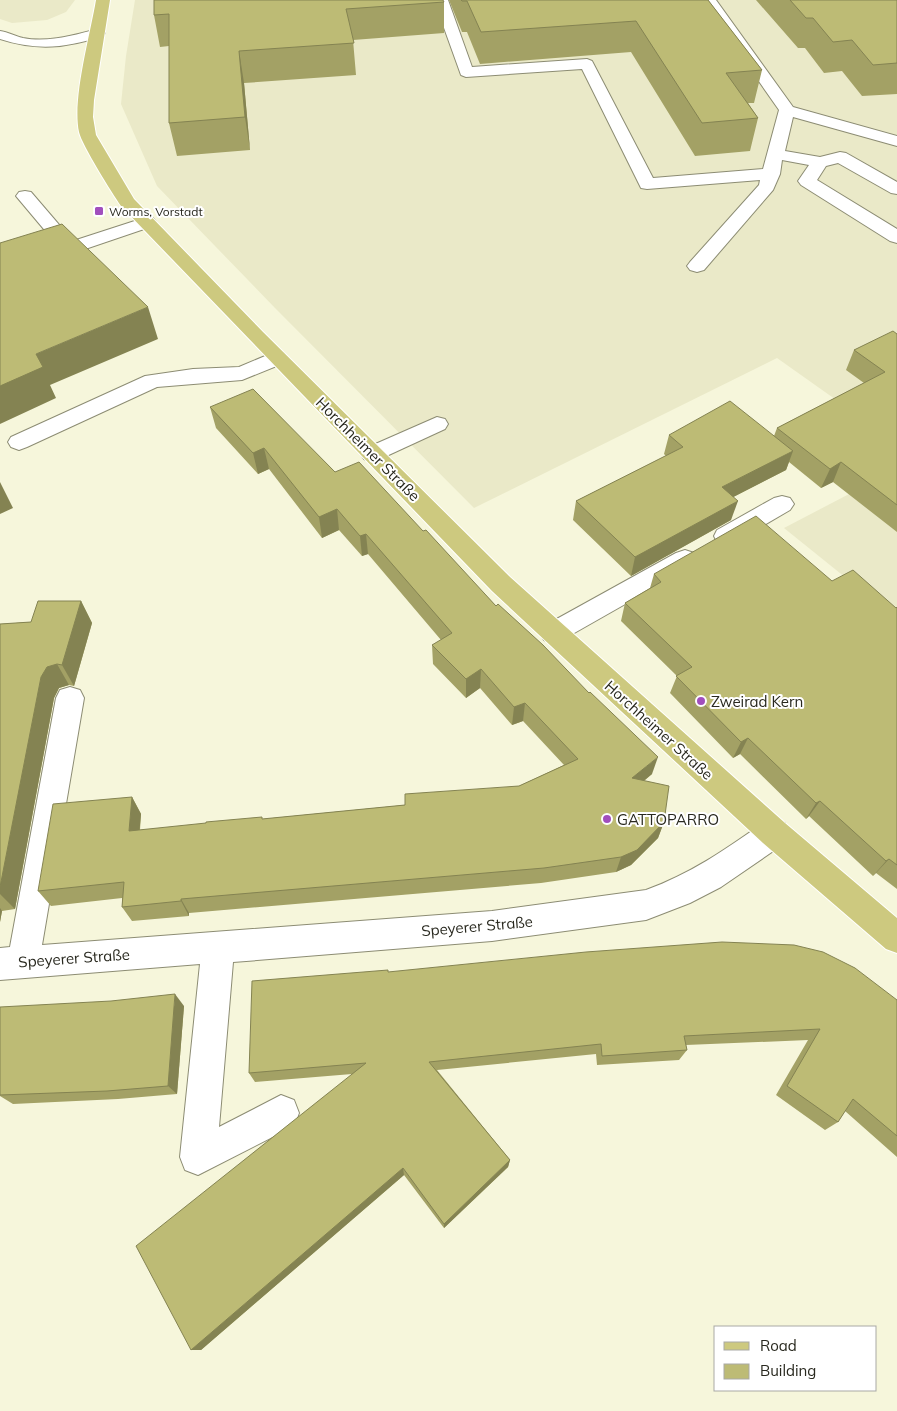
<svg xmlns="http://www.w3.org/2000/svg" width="897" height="1411" viewBox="0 0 897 1411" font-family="Mulish,sans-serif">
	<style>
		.built { fill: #eae9c8 }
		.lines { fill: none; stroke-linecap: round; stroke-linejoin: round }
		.minor-casing { stroke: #8c8c73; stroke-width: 2 }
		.major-casing { stroke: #fff; stroke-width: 2 }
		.minor { fill: #fff; fill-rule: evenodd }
		.major { fill: #cdc97f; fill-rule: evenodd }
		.wall { fill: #a3a165 }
		.shaded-wall { fill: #848352 }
		.building { fill: #bdbb75; stroke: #848352 }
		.poi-dot { fill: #a14ebd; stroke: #fff; stroke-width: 2 }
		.labels { text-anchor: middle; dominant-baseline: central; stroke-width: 4; stroke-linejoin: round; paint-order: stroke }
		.far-poi-label { font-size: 12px; fill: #29291f; stroke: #fff; text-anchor: start }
		.street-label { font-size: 15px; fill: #29291f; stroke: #fff }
		.poi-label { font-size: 15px; fill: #29291f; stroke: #fff; text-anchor: start }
	</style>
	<rect width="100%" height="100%" fill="#f6f6db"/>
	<g class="built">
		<path d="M0,0H75L66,12L47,20L12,23L0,19Z"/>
		<path d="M135,0H897V443L777,358L474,508L275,308L157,186L121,104L126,56Z"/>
		<path d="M897,469V619L784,528Z"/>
	</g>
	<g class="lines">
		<defs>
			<g id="minor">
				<path d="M434,0H448L472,67L587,59L592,61L653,178L763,169L779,110L702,0H716L793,107L897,136V146L793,117L785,151L820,157L840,152L846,153L897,182V194L891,193L838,163L826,166L817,180L897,229V243L890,241L801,185L798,181L809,165L782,160L780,174L773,190L704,270L697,272L690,270L687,266L690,262L759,185L760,180L647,189L641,188L582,69L466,77L461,75Z"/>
				<path d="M98,29L103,30L105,33L103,36C66,48 37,51 0,39V31C8,32 15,36 23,38C48,43 74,35 98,29Z"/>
				<path d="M25,191L31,192L73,241L147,217L153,218L156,222L153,226L0,278V266L58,246L16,196L19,192Z"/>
				<path d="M277,351L284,353L287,358L284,363L242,380L157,387L27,447L19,450L11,447L8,442L11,437L145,376L193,369L239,367Z"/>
				<path d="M437,417L445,419L448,424L445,429L380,459L372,462L364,459L361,454L364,449Z"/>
				<path d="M782,496L790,498L794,504L790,510L735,542L726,545L717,542L714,536L717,530L774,498Z"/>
				<path d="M685,550L694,553L697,559L694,565L562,640L553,643L544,640L540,633L544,626L676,553Z"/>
				<path d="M70,687L80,690L84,698L42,945L492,911L646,890C690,874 725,850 763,823L774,819L785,823L789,833L785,843L721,887L690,903L646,920L492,941L233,962L219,1127L281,1095L294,1100L299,1113L294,1126L198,1175L185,1170L180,1157L200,964L0,980V948L10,947L56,698L60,690Z"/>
			</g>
			<path id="major" d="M96,0H110L94,100L93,117L96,135L134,199L263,332L510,577L785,823L897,918V953L886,949L763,843L492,591L121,206C112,193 82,145 79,132C72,99 90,36 96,0Z"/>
		</defs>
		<use href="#minor" class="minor-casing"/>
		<use href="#major" class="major-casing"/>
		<use href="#minor" class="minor"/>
		<use href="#major" class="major"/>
	</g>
	<g class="wall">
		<path d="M154,0L444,2V33L353,40L356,75L244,83L250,150L177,156L169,123V46L160,47L154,15Z"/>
		<path d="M449,0H708L762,70L754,103H748L758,118L750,151L695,156L631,52L480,64L467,32H462Z"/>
		<path d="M756,0H897V94L862,96L842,71L824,73L805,48H798Z"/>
		<path d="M897,334V532L833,482L821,488L789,462L786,470L733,497L731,520L631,576L573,520L576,501L666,456L664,454L669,435L774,436L777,428L864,383L846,370L854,350Z"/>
		<path d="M210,407L335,472L423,531L496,606L652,774L644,781L664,822L658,838L631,865L616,872L541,883L189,913V916L132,921L122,907V898L51,906L38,891L132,797L141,814L140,830L263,819L405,805L519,786L564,765L523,721L512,725L480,688L466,698L433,664L432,645L441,640L368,554L362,556L339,530L322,538L269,469L258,474L216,428Z"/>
		<path d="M654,574L832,581L896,608L897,607V889L876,873L873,876L809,816L806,819L740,754L733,758L670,693L677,676L621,621L625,603L650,588Z"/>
		<path d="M81,601L92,623L74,686L69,685L59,688L54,698L15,909L2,911L0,922V624L31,622Z"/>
		<path d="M389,972L897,1000V1157L845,1111L838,1122L825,1130L776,1095L808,1040L686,1045L687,1050L679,1060L597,1065L596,1054L437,1070L510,1160L508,1167L444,1228L404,1175L201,1350H191L352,1074L255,1082L249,1073Z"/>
		<path d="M184,1006L177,1094L118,1099L13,1104L0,1096V1007Z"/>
	</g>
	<g class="shaded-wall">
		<path d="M239,51L244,83L250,150L245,117Z"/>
		<path d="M148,307L158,339L50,385L56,398L0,424V386L36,354Z"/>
		<path d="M264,448L269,469L258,474L253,453Z"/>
		<path d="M793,451L786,470L716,506L722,487Z"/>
		<path d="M841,462L833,482L821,488L830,469Z"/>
		<path d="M0,482L13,508L0,514Z"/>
		<path d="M738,501L731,520L631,576L635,557Z"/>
		<path d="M337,509L339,530L322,538L319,517Z"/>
		<path d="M366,534L368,554L362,556L360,536Z"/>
		<path d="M81,601L92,623L74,686L62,665Z"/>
		<path d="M57,664L69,685L59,688L54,698L15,909L0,894V887L41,677L47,667Z"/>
		<path d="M481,669L480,688L466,698V679Z"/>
		<path d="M525,703L523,721L512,725L514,707Z"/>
		<path d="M748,738L740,754L733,758L741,742Z"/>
		<path d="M658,757L652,774L626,795L632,778Z"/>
		<path d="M132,797L141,814L138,847L129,831Z"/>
		<path d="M820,801L809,816L806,819L816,803Z"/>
		<path d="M664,822L658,838L631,865L616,872L621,857Z"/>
		<path d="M889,859L876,873L873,876L886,861Z"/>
		<path d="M181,899L189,913V916L181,901Z"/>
		<path d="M0,908L2,911L0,922Z"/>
		<path d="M175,994L184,1006L177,1094L168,1086Z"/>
		<path d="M510,1160L508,1167L444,1228V1224Z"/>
		<path d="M403,1168L404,1175L201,1350H191Z"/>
	</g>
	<g class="building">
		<path d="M154,0H443L444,2L346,9L354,43L239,51L245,117L169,123V14L154,15Z"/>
		<path d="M461,0H708L762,70L726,73L758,118L702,123L636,21L481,32L467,1H462Z"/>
		<path d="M790,0H897V63L873,65L852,40L833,42L813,18H806Z"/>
		<path d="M62,224L148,307L36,354L43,367L0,386V243Z"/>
		<path d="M893,331L897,334V505L841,462L830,469L777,428L885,372L854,350Z"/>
		<path d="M253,389L335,472L359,462L423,531L426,530L496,606L498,604L543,645L589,693L590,692L658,757L632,778L669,786L664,822L637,850L621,857L544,868L181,899V901L122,907L124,882L38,891L53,804L132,797L129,831L206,823V822L262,817V819L405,805V794L519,786L578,759L525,703L514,707L481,669L466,679L432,645L452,633L366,534L360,536L337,509L319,517L264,448L253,453L210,407Z"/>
		<path d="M730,401L793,451L722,487L738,501L635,557L576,501L683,447L669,435Z"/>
		<path d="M756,516L832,581L853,570L896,608L897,607V865L889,859L886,861L820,801L816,803L748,738L741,742L676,676L692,667L625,603L661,582L654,574Z"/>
		<path d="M38,601H81L62,665L57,664L47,667L41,677L0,887V624L31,622Z"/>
		<path d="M722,942L794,945L823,952L855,968L897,1000V1136L853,1099L838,1122L787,1086L820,1029L684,1036L687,1050L602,1056L601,1044L429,1062L510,1160L444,1224L403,1168L191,1350L136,1246L366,1063L249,1073L252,981L388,970V972L586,952Z"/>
		<path d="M175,994L168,1086L107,1091L0,1095V1007L111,1001Z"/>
	</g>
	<g class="poi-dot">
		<rect x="94" y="206" width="10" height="10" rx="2.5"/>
		<circle cx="701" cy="701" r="5"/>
		<circle cx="607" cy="819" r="5"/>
	</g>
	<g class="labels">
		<g class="far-poi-label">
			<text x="109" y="211">Worms, Vorstadt</text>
		</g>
		<g class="street-label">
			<text transform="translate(368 449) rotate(45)">Horchheimer Straße</text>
			<text transform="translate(659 730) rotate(42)">Horchheimer Straße</text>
			<text transform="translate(477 926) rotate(-5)">Speyerer Straße</text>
			<text transform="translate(74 958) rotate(-4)">Speyerer Straße</text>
		</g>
		<g class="poi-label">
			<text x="711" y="701">Zweirad Kern</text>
			<text x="617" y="819">GATTOPARRO</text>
		</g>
	</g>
	<rect x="714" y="1326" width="162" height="65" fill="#ffffff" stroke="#a9a9a5"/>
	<rect x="724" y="1342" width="25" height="8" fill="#cdc97f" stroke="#a9a9a5"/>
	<text x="760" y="1351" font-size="15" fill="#29291f">Road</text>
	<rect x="724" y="1364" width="25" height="15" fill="#bdbb75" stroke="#a9a9a5"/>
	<text x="760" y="1376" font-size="15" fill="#29291f">Building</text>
</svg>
